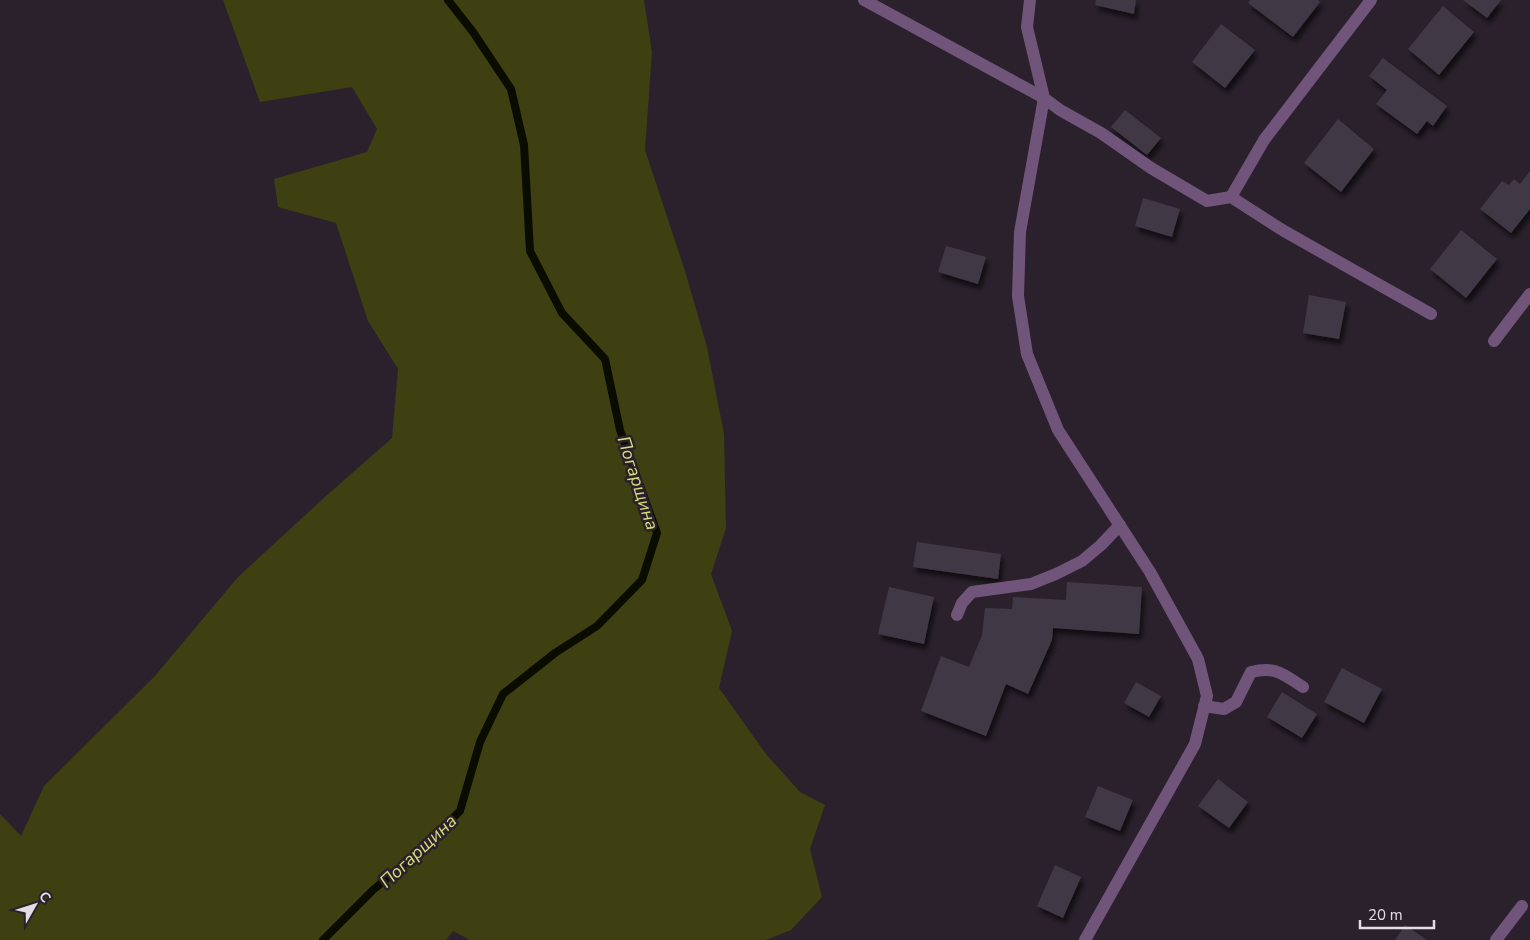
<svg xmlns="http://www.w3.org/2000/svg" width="1530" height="940" viewBox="0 0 1530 940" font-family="'Nunito Sans',sans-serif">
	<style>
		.green { fill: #3e4011 }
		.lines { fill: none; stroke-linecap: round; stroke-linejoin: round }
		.stream { stroke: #0b0c00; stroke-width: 8 }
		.building { fill: #413844; filter: url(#shadow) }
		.minor { stroke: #71547a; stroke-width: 12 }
		.labels { text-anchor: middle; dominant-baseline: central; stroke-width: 5; stroke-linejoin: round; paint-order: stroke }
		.water-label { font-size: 18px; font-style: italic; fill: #d7dd79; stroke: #2a212c }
	</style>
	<defs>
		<filter id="shadow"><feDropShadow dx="3" dy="5.5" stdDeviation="2.5" flood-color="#0009"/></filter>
	</defs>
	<rect width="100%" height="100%" fill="#2a212c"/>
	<path class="green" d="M223,0H644L652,52L645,150L685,271L707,347L724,434L726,528L711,574L732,631L719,688L766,754L800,792L825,805L810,849L822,897L791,930L766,940H470L453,931L446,940H0V814L21,836L44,786L154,677L238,577L326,496L392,438L398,369L368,321L336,223L278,207L274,179L367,152L377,129L352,87L260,102Z"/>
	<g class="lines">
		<path class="stream" d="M323,940L373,890L422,849L460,811L480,742L503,694L555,653L597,626L642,580L657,533L620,430L605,359L562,313L530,251L524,145L511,89L473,32L448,0"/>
	</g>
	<g class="building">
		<path d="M1096,0H1136L1134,14L1095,5Z"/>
		<path d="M1250,0H1318L1320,2L1293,37L1248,3Z"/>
		<path d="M1463,0H1501L1487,18Z"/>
		<path d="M1443,6L1474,32L1439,75L1408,49Z"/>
		<path d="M1221,24L1255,50L1225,88L1192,62Z"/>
		<path d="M1383,58L1447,106L1433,126L1427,121L1417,134L1376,104L1387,90L1369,76Z"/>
		<path d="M1125,110L1161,138L1147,155L1111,127Z"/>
		<path d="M1338,119L1374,149L1341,192L1304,163Z"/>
		<path d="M1530,171V209L1511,233L1480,209L1502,181L1509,185L1514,179L1520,184Z"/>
		<path d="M1143,198L1180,209L1172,237L1135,226Z"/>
		<path d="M1461,230L1497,259L1466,298L1430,269Z"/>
		<path d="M946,246L986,257L978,284L938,272Z"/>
		<path d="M1309,295L1346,302L1339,339L1303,333Z"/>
		<path d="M917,542L1001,554L998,579L913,567Z"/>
		<path d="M1067,582L1142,587L1139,634L1053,628L1052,640L1028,694L1006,684L986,736L921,711L941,656L969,667L982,635L985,608L1012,609L1013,597L1066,600Z"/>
		<path d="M889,587L934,597L924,644L878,634Z"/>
		<path d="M1342,668L1382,689L1364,723L1324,702Z"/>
		<path d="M1136,682L1161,696L1149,717L1124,703Z"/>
		<path d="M1282,692L1317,714L1302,738L1267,717Z"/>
		<path d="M1218,779L1248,802L1229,828L1198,806Z"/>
		<path d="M1098,786L1133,800L1120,831L1085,817Z"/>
		<path d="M1055,865L1081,877L1063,918L1037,906Z"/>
		<path d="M1405,925L1427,940H1395Z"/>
	</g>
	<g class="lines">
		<g class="minor">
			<path d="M864,0L1044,98L1060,110L1101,133L1151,168L1207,201L1231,197L1284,231L1431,314"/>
			<path d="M1030,0L1027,27L1044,98L1020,232L1018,296L1027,354L1058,430L1150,572L1198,659L1207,696L1195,744L1085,940"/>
			<path d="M1231,197L1264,140L1371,0"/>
			<path d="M1494,341L1530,294"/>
			<path d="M957,615L962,603L972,592L1031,584L1056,574L1082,561L1101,545L1120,525"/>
			<path d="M1204,706L1224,709L1236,702L1251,672C1276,666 1283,674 1303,687"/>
			<path d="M1496,940L1522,906"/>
		</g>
	</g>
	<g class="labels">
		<g class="water-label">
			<text transform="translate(638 483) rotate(72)">Погарщина</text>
			<text transform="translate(418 851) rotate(-43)">Погарщина</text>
		</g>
	</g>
	<g transform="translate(35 905) rotate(51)" stroke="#2a212c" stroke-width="4" paint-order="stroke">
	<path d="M0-4L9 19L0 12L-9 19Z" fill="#e2dce4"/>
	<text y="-8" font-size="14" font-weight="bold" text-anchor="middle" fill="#e2dce4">С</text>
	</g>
	<path d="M1360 920v8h74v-8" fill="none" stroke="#e2dce4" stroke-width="2.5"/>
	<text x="1368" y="920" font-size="15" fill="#e2dce4" stroke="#2a212c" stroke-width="4" paint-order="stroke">20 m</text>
</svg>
